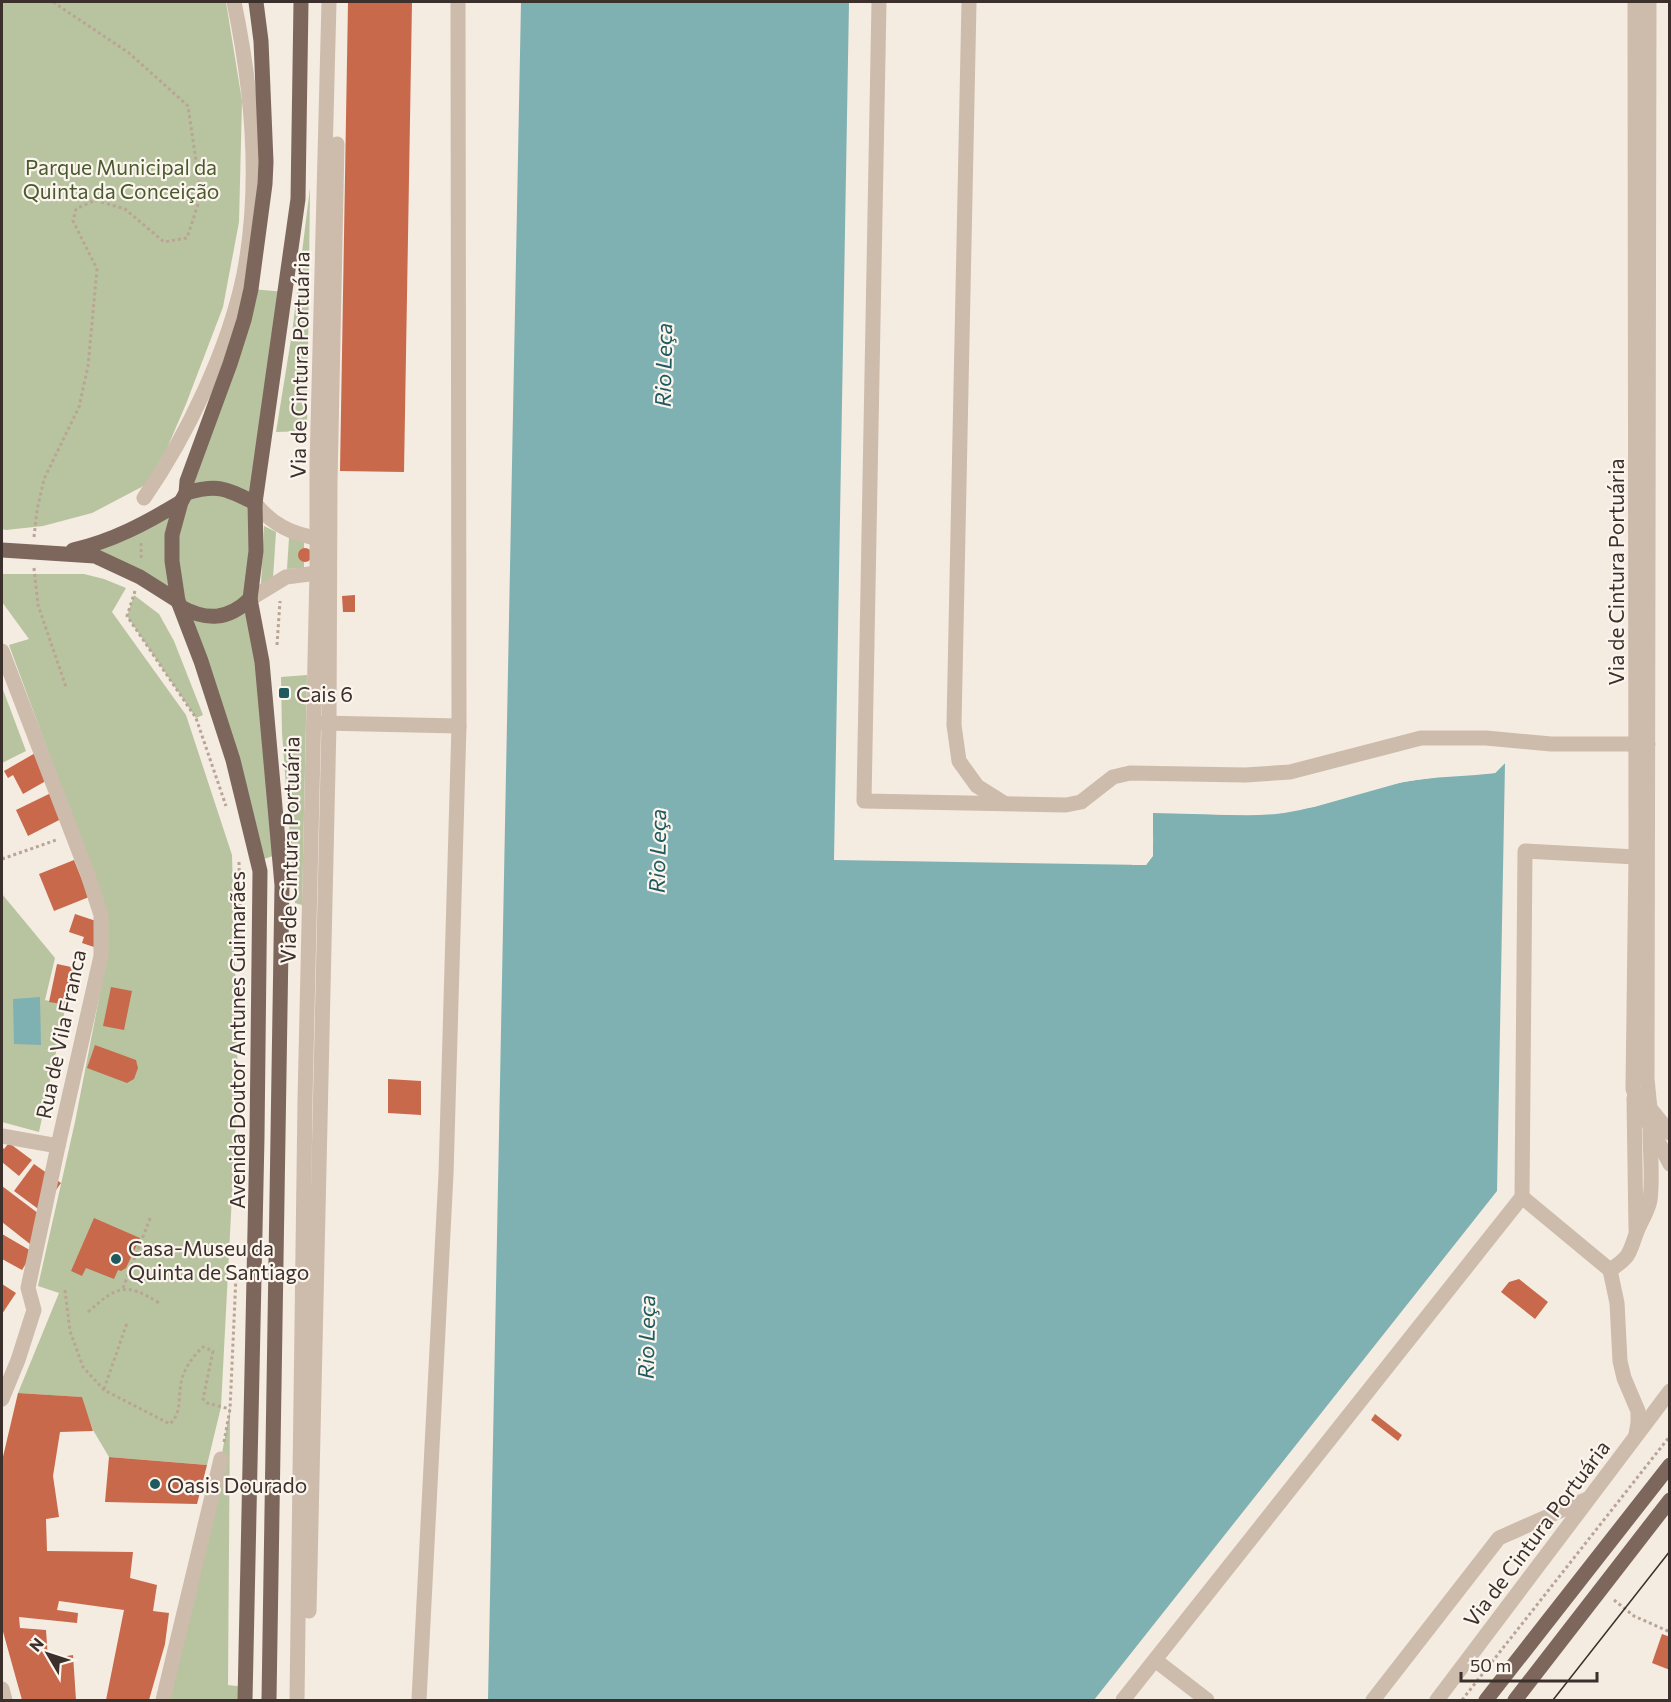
<svg xmlns="http://www.w3.org/2000/svg" width="1671" height="1702" viewBox="0 0 1671 1702" font-family="Commissioner,sans-serif">
	<style>
		.green { fill: #b8c4a0 }
		.water { fill: #7fb0b2 }
		.pier { fill: #f4ebe1 }
		.building { fill: #c8694b }
		.lines { fill: none; stroke-linecap: round; stroke-linejoin: round }
		.path { stroke: #b9a596; stroke-width: 3; stroke-dasharray: 3 3; stroke-linecap: butt }
		.minor { stroke: #cdbbac; stroke-width: 15 }
		.major { stroke: #7d675c; stroke-width: 15 }
		.tram { stroke: #3b302b; stroke-width: 1.5 }
		.poi-dot { fill: #1f5a5e; stroke: #fbf5ee; stroke-width: 2 }
		.labels { text-anchor: middle; dominant-baseline: central; stroke-width: 4.5; stroke-linejoin: round; paint-order: stroke }
		.park-label { font-size: 21px; fill: #4a5a2e; stroke: #fbf5ee }
		.street-label { font-size: 21px; fill: #3b302b; stroke: #fbf5ee }
		.poi-label { font-size: 21px; fill: #3b302b; stroke: #fbf5ee; text-anchor: start }
		.water-label { font-size: 22px; font-style: italic; fill: #1f5a5e; stroke: #fbf5ee }
	</style>
	<rect width="100%" height="100%" fill="#f4ebe1"/>
	<g class="green">
		<path d="M2,2H226L242,101L239,222L223,307L186,404L153,481L92,513L43,526L6,530L2,529Z"/>
		<path d="M310,188L307,431L276,432L292,333Z"/>
		<path d="M251,289L286,292L250,599L279,854L258,861L181,607L93,556L99,544L181,502Z"/>
		<path d="M264,526L276,532L273,578L261,584Z"/>
		<path d="M289,538L304,540V568L287,569Z"/>
		<path d="M2,574H84L104,579L126,588L112,612L186,715L232,855L238,1080L221,1407L207,1465L109,1457L93,1430L81,1397L18,1393L59,1293L38,1286L75,1122L107,957L105,906L9,645L29,639L2,602Z"/>
		<path d="M134,595L159,614L174,641L203,715L196,718L127,616Z"/>
		<path d="M307,675L302,905L295,903L282,733L281,677Z"/>
		<path d="M2,687L26,751L2,763Z"/>
		<path d="M2,894L55,958L45,1000L66,1005L39,1132L2,1122Z"/>
		<path d="M230,1409L228,1685L246,1687L245,1700H163L221,1459Z"/>
	</g>
	<g class="water">
		<path d="M521,2H849L834,860L1146,865C1157,849 1152,832 1152,813C1194,811 1235,818 1276,814C1320,809 1361,790 1404,782C1435,776 1465,777 1495,773L1505,763L1497,1191L1094,1700H488Z"/>
		<path d="M40,997L41,1045L14,1044L13,999Z"/>
	</g>
	<path class="pier" d="M1501,763H1505L1495,773L1437,777L1403,782L1314,807L1276,813L1233,815L1153,813V856L1146,865H1132V862H1145L1150,855L1149,813L1152,810L1276,811L1313,804L1403,779L1437,774L1494,770Z"/>
	<g class="building">
		<path d="M348,2H412L404,472L340,471Z"/>
		<circle cx="305" cy="555" r="7"/>
		<path d="M355,595V612H343L342,596Z"/>
		<path d="M37,752L51,778L23,794L13,775L8,778L4,771Z"/>
		<path d="M53,792L65,817L28,836L16,810Z"/>
		<path d="M74,860L89,897L54,911L39,874Z"/>
		<path d="M75,914L108,925L100,949L82,943L84,937L69,932Z"/>
		<path d="M57,964L76,968L68,1005L49,1002Z"/>
		<path d="M111,987L132,991L124,1030L103,1026Z"/>
		<path d="M95,1045L136,1060L138,1068L134,1079L127,1083L87,1068Z"/>
		<path d="M388,1079L421,1081V1115L388,1113Z"/>
		<path d="M9,1143L32,1160L19,1176L2,1162V1147L4,1149Z"/>
		<path d="M34,1164L61,1183L41,1211L14,1191Z"/>
		<path d="M2,1186L47,1220L30,1244L2,1222Z"/>
		<path d="M94,1218L140,1238L126,1268L121,1271L118,1270L114,1279L86,1268L82,1276L71,1271Z"/>
		<path d="M2,1234L33,1252L22,1270L2,1259Z"/>
		<path d="M1519,1279L1548,1302L1535,1319L1501,1292L1509,1282Z"/>
		<path d="M2,1284L16,1293L2,1314Z"/>
		<path d="M18,1393L82,1397L93,1431L60,1432L53,1476L59,1517L46,1519L47,1551L133,1552L130,1578L157,1585L153,1611L169,1613L165,1644L149,1700H106L124,1610L59,1601L57,1610L78,1613L77,1623L19,1617L20,1628L46,1630L48,1659L73,1655L76,1700H22L2,1628V1461Z"/>
		<path d="M1375,1414L1402,1435L1398,1441L1371,1420Z"/>
		<path d="M109,1457L207,1465L197,1504L105,1502Z"/>
		<path d="M1662,1634L1670,1637V1670L1652,1663Z"/>
	</g>
	<g class="lines">
		<g class="path">
			<path d="M34,537L37,510L44,479L79,407L88,366L97,269L73,221L76,209L95,200L125,209L164,242L187,238L201,195L188,106L129,53L53,2"/>
			<path d="M141,558V541"/>
			<path d="M34,568L38,605L66,687"/>
			<path d="M135,591L127,616L196,718L226,806"/>
			<path d="M277,645L280,601"/>
			<path d="M2,859L56,840"/>
			<path d="M239,862L241,936"/>
			<path d="M123,1288L151,1216"/>
			<path d="M65,1290L70,1331L83,1367L104,1390L170,1424C182,1412 178,1399 181,1383C183,1370 193,1356 203,1347L213,1351L203,1399L207,1403L230,1409"/>
			<path d="M88,1312C116,1287 125,1281 159,1303"/>
			<path d="M104,1389L127,1323"/>
			<path d="M224,1442L230,1409L236,1276"/>
			<path d="M1614,1600L1634,1616L1670,1632"/>
			<path d="M1462,1700L1670,1436"/>
		</g>
		<g class="minor">
			<path d="M879,2L864,801L1066,805L1081,802L1113,777L1130,773L1245,775L1290,772L1421,738H1486L1551,744H1648"/>
			<path d="M969,2L954,725L959,761L977,786L1004,803"/>
			<path d="M1635,2L1636,857L1633,1089L1641,1109L1670,1164"/>
			<path d="M1649,2L1647,1079L1651,1119"/>
			<path d="M144,498C187,436 229,348 244,274C261,186 252,88 234,2"/>
			<path d="M255,503C271,524 291,534 317,538"/>
			<path d="M250,599L286,577L317,573"/>
			<path d="M2,651L87,872L101,915V956L58,1146L28,1288L34,1310L18,1360L2,1399"/>
			<path d="M321,723L459,726"/>
			<path d="M1634,1098L1636,1230"/>
			<path d="M1649,1107L1670,1133"/>
			<path d="M2,1136L58,1146"/>
			<path d="M1522,1197L1610,1270L1617,1303L1620,1361L1624,1378L1638,1411V1423L1636,1434"/>
			<path d="M1610,1270C1630,1257 1629,1254 1636,1234C1640,1222 1648,1212 1650,1200C1653,1177 1650,1152 1650,1130"/>
			<path d="M309,1611L329,723L330,482L337,144"/>
			<path d="M1155,1660L1207,1700"/>
			<path d="M2,1689L5,1700"/>
			<path d="M163,1700L221,1459"/>
			<path d="M297,1700L305,1101L317,573V465L329,2"/>
			<path d="M419,1700L446,1174L459,726L458,2"/>
			<path d="M1123,1700L1522,1197L1525,851L1636,857"/>
			<path d="M1373,1700L1499,1538L1587,1499"/>
			<path d="M1437,1700L1670,1391"/>
		</g>
		<g class="major">
			<path d="M186,493C218,484 225,488 255,503"/>
			<path d="M2,550L95,556L140,577L178,601"/>
			<path d="M73,550C113,541 146,523 181,502"/>
			<path d="M181,607C207,621 228,620 250,599"/>
			<path d="M245,1700L257,1137L260,871L233,760L201,661L178,601L172,561V535L181,502L186,493L187,481L230,364L244,320L251,289L265,184L266,162L261,41L256,2"/>
			<path d="M269,1700L282,885L262,662L250,599L256,551L255,503L298,199L301,2"/>
			<path d="M1486,1700L1670,1465"/>
			<path d="M1515,1700L1670,1500"/>
		</g>
		<path class="tram" d="M1553,1700L1670,1551"/>
	</g>
	<g class="poi-dot">
		<rect x="278" y="687" width="12" height="12" rx="3"/>
		<circle cx="116" cy="1259" r="6"/>
		<circle cx="155" cy="1484" r="6"/>
	</g>
	<g class="labels">
		<g class="park-label">
			<text x="121" y="166">Parque Municipal da<tspan x="121" dy="24">Quinta da Conceição</tspan></text>
		</g>
		<g class="street-label">
			<text transform="translate(299 365) rotate(-89)">Via de Cintura Portuária</text>
			<text transform="translate(1615 572) rotate(-90)">Via de Cintura Portuária</text>
			<text transform="translate(289 850) rotate(-89)">Via de Cintura Portuária</text>
			<text transform="translate(60 1034) rotate(-78)">Rua de Vila Franca</text>
			<text transform="translate(236 1040) rotate(-90)">Avenida Doutor Antunes Guimarães</text>
			<text transform="translate(1536 1533) rotate(-53)">Via de Cintura Portuária</text>
		</g>
		<g class="poi-label">
			<text x="296" y="693">Cais 6</text>
			<text x="128" y="1247">Casa-Museu da<tspan x="128" dy="24">Quinta de Santiago</tspan></text>
			<text x="167" y="1484">Oasis Dourado</text>
		</g>
		<g class="water-label">
			<text transform="translate(663 365) rotate(-89)">Rio Leça</text>
			<text transform="translate(657 851) rotate(-89)">Rio Leça</text>
			<text transform="translate(646 1337) rotate(-89)">Rio Leça</text>
		</g>
	</g>
	<rect width="1671" height="1702" fill="none" stroke="#3b302b" stroke-width="6"/>
	<g transform="translate(48 1654) rotate(309)" stroke="#fbf5ee" stroke-width="4.5" paint-order="stroke">
	<path d="M0-4.5L10 22L0 15L-10 22Z" fill="#3b302b"/>
	<text y="-9" font-size="16" font-weight="bold" text-anchor="middle" fill="#3b302b">N</text>
	</g>
	<path d="M1461 1672v9h136v-9" fill="none" stroke="#3b302b" stroke-width="3"/>
	<text x="1470" y="1672" font-size="18" fill="#3b302b" stroke="#fbf5ee" stroke-width="4.5" paint-order="stroke">50 m</text>
</svg>
